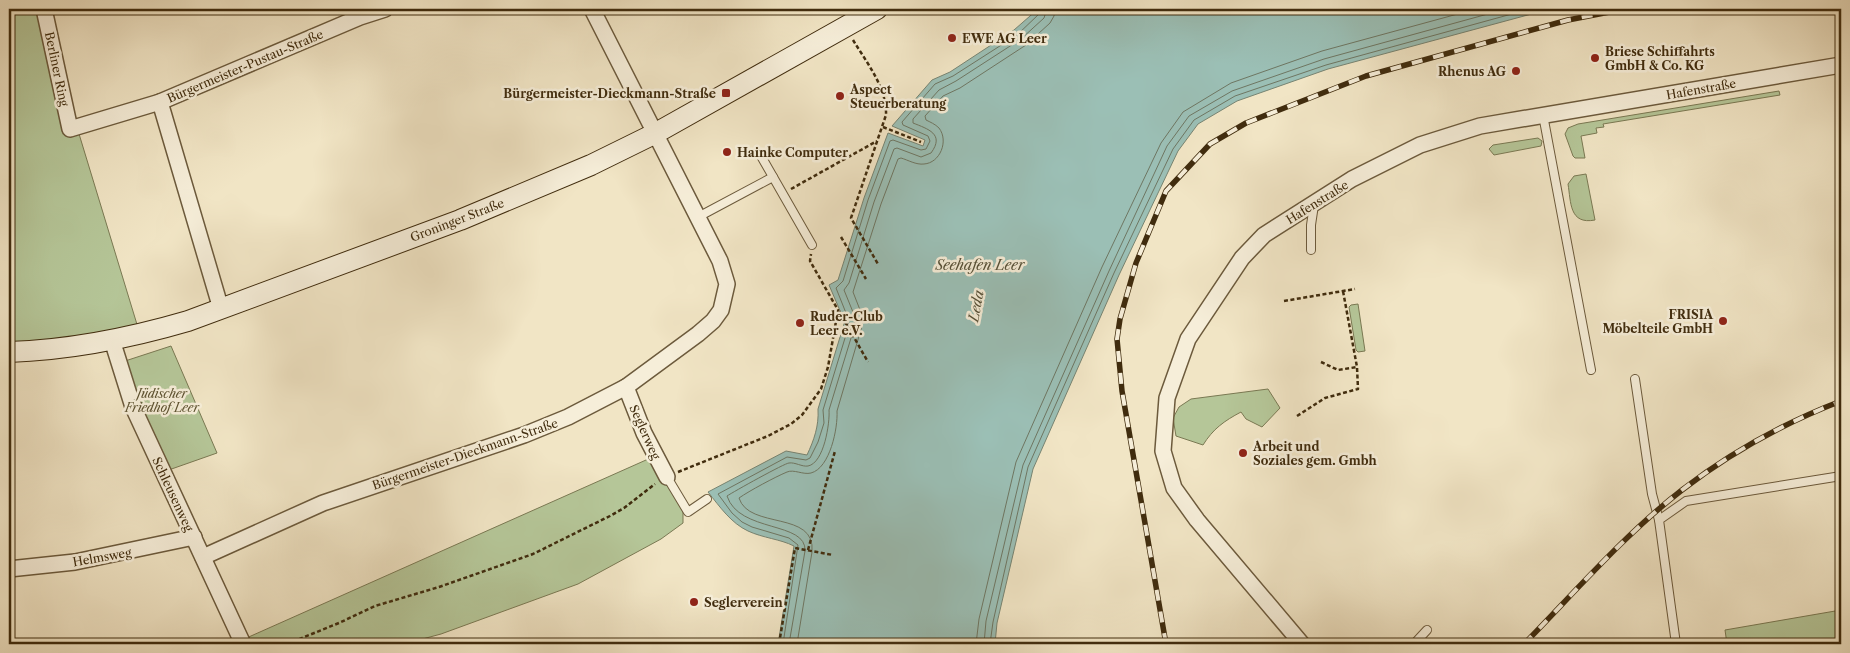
<svg xmlns="http://www.w3.org/2000/svg" width="1850" height="653" viewBox="0 0 1850 653" font-family="'Libre Caslon Text',serif">
	<style>
		.green { fill: #b5c698; stroke: #7a7953 }
		.water { fill: #9bbfb5; stroke: #778472 }
		.lines { fill: none; stroke-linecap: round; stroke-linejoin: round }
		.shore { stroke: #6e7662; stroke-width: 1 }
		.lane-casing { stroke: #6c5a3c; stroke-width: 10 }
		.street-casing { stroke: #6c5a3c; stroke-width: 18 }
		.secondary-casing { stroke: #402c0e; stroke-width: 22 }
		.path { stroke: #402c0e; stroke-width: 2.5; stroke-dasharray: 4 2.5; stroke-linecap: butt }
		.lane { stroke: #f6eed9; stroke-width: 8 }
		.street { stroke: #f6eed9; stroke-width: 15 }
		.secondary { stroke: #f6eed9; stroke-width: 20 }
		.rail-casing { stroke: #402c0e; stroke-width: 5.5 }
		.rail { stroke: #f6eed9; stroke-width: 4; stroke-dasharray: 11; stroke-linecap: butt }
		.poi-dot { fill: #8f2418; stroke: #f6eed9; stroke-width: 2 }
		.labels { text-anchor: middle; dominant-baseline: central; stroke-width: 5; stroke-linejoin: round; paint-order: stroke }
		.poi-label { font-size: 12px; font-weight: bold; fill: #402c0e; stroke: #f6eed9; text-anchor: start }
		.street-label { font-size: 12px; fill: #402c0e; stroke: #f6eed9 }
		.park-label { font-size: 12px; font-style: italic; fill: #5d5230; stroke: #f6eed9 }
		.water-label { font-size: 14px; font-style: italic; fill: #575138; stroke: #f6eed9 }
	</style>
	<rect width="100%" height="100%" fill="#f1e5c5"/>
	<filter id="stains"><feTurbulence type="fractalNoise" baseFrequency=".004" numOctaves="4"/><feColorMatrix values="0 0 0 0 .2 0 0 0 0 .09 0 0 0 0 .02 0 0 0 .5 -.17"/></filter>
	<radialGradient id="worn" r=".72"><stop offset=".6" stop-color="#630" stop-opacity="0"/><stop offset="1" stop-color="#630" stop-opacity=".3"/></radialGradient>
	<g class="green">
		<path d="M9,9H41L139,331L9,346Z"/>
		<path d="M1779,91L1780,95L1603,124L1604,127L1596,128L1597,133L1581,136L1585,158H1575L1573,156L1565,134L1568,128L1578,124Z"/>
		<path d="M1538,138L1542,141L1541,146L1494,155L1489,149L1493,145Z"/>
		<path d="M1586,174L1595,220C1569,225 1571,202 1568,184L1574,176Z"/>
		<path d="M1358,304L1365,351L1358,352L1356,350L1349,307L1351,305Z"/>
		<path d="M171,346L217,453L163,472L122,362Z"/>
		<path d="M1268,389L1280,408L1262,427L1246,419L1241,412C1224,421 1213,429 1203,445L1176,436L1173,418L1179,407L1191,399Z"/>
		<path d="M655,456L683,502V523L661,539L578,584L441,634L404,644H233Z"/>
		<path d="M1841,610V644H1727L1725,630Z"/>
	</g>
	<path class="water" d="M1038,9H1550L1328,69L1237,101L1198,124L1178,151L1119,275L1033,469L997,623L995,644H778L794,546C780,539 763,538 748,531C731,523 720,507 708,492L786,451L807,455C814,440 819,426 818,409L844,324V320L829,285L838,280L864,198L888,133L923,146L925,140L892,126L932,80L950,72L1014,30Z"/>
	<g class="lines">
		<g class="shore">
			<path d="M783,644L798,545L789,538L752,527L742,522L732,513L718,494L787,457L806,460L810,458L818,442L824,423L823,410L849,325L848,318L836,288L843,281L868,200L890,141L893,140L921,150L926,149L930,141L928,136L903,125L902,122L935,84L953,76L1017,35L1039,14L1041,9"/>
			<path d="M789,644L805,551C807,521 739,533 727,496C733,492 785,463 789,463C795,462 802,467 808,466C824,463 830,423 829,410L855,325V317L844,290L849,283L874,202L894,149L897,148L921,157L931,153C945,134 928,129 913,123V119L939,90L956,81L1021,39L1044,18L1047,9"/>
			<path d="M797,644L812,552C816,510 749,530 739,498C749,491 775,477 787,472C794,469 803,475 811,473C830,468 838,428 837,411L862,326V315L853,292L881,204L898,159L901,158C908,160 916,165 924,164C940,163 949,141 939,128C935,124 930,122 926,120L925,116L943,96L960,88L1026,45L1050,23L1054,16L1055,9"/>
			<path d="M976,644L979,619L1016,462L1102,267L1161,143L1183,112L1231,83L1322,51L1476,9"/>
			<path d="M984,644L986,621L1023,465L1109,271L1167,146L1189,116L1232,91L1324,59L1506,9"/>
			<path d="M990,644L993,622L1028,467L1114,273L1173,149L1194,120L1235,96L1326,65L1530,9"/>
		</g>
		<defs>
			<g id="lane">
				<path d="M1543,115L1591,370"/>
				<path d="M761,156L812,245"/>
				<path d="M698,217L773,177"/>
				<path d="M1311,250V225L1314,205"/>
				<path d="M1635,379L1652,494L1659,520"/>
				<path d="M667,477L688,512L707,499"/>
				<path d="M1414,644L1427,630"/>
				<path d="M1676,644L1659,520L1686,501L1841,476"/>
			</g>
			<g id="street">
				<path d="M44,9L70,129L160,102L360,17L385,9"/>
				<path d="M160,102L221,309"/>
				<path d="M112,340L133,407L243,644"/>
				<path d="M626,387L644,433L667,477"/>
				<path d="M203,557L323,503L524,435L568,417L626,387L698,334L713,321L721,310L727,284L720,261L592,9"/>
				<path d="M9,569L75,562L194,537"/>
				<path d="M1302,644L1197,520L1174,488L1163,451L1167,398L1188,339L1242,258L1264,235L1352,179L1420,145L1480,126L1841,65"/>
			</g>
			<path id="secondary" d="M9,352C69,350 130,338 188,321L460,220L591,165L656,133L877,9"/>
		</defs>
		<use href="#lane" class="lane-casing"/>
		<use href="#street" class="street-casing"/>
		<use href="#secondary" class="secondary-casing"/>
		<g class="path">
			<path d="M853,40C867,63 887,88 886,115L851,218L878,264"/>
			<path d="M883,127L921,142"/>
			<path d="M791,189L877,141"/>
			<path d="M841,237L866,279"/>
			<path d="M1284,301L1355,289"/>
			<path d="M839,311L868,362"/>
			<path d="M1321,362L1338,370L1357,367"/>
			<path d="M1297,416L1325,398L1358,389L1357,367L1343,291"/>
			<path d="M678,472L768,436L791,424L802,415L821,389L828,367L838,310L810,261L811,254"/>
			<path d="M808,550L835,451"/>
			<path d="M287,644L339,623L375,606L439,587L533,554L610,516L624,508L655,484"/>
			<path d="M779,644L795,548L833,555"/>
		</g>
		<use href="#lane" class="lane"/>
		<use href="#street" class="street"/>
		<use href="#secondary" class="secondary"/>
		<defs>
			<g id="rail">
				<path d="M1166,644L1122,391L1117,339L1120,319L1136,263L1166,191L1210,144L1246,123L1366,76L1568,20L1625,9"/>
				<path d="M1524,644C1575,592 1624,535 1682,490C1730,453 1784,423 1841,401"/>
			</g>
		</defs>
		<use href="#rail" class="rail-casing"/>
		<use href="#rail" class="rail"/>
	</g>
	<g class="poi-dot">
		<circle cx="952" cy="38" r="5"/>
		<circle cx="1595" cy="58" r="5"/>
		<circle cx="1516" cy="71" r="5"/>
		<rect x="721" y="88" width="10" height="10" rx="2.5"/>
		<circle cx="840" cy="96" r="5"/>
		<circle cx="727" cy="152" r="5"/>
		<circle cx="1723" cy="321" r="5"/>
		<circle cx="800" cy="323" r="5"/>
		<circle cx="1243" cy="453" r="5"/>
		<circle cx="694" cy="602" r="5"/>
	</g>
	<g class="labels">
		<g class="poi-label">
			<text x="962" y="38">EWE AG Leer</text>
			<text x="1605" y="51">Briese Schiffahrts<tspan x="1605" dy="14">GmbH &amp; Co. KG</tspan></text>
			<text x="1506" y="71" text-anchor="end">Rhenus AG</text>
			<text x="850" y="89">Aspect<tspan x="850" dy="14">Steuerberatung</tspan></text>
			<text x="716" y="93" text-anchor="end">Bürgermeister-Dieckmann-Straße</text>
			<text x="737" y="152">Hainke Computer</text>
			<text x="1713" y="314" text-anchor="end">FRISIA<tspan x="1713" dy="14">Möbelteile GmbH</tspan></text>
			<text x="810" y="316">Ruder-Club<tspan x="810" dy="14">Leer e.V.</tspan></text>
			<text x="1253" y="446">Arbeit und<tspan x="1253" dy="14">Soziales gem. Gmbh</tspan></text>
			<text x="704" y="602">Seglerverein</text>
		</g>
		<g class="street-label">
			<text transform="translate(245 66) rotate(-23)">Bürgermeister-Pustau-Straße</text>
			<text transform="translate(57 69) rotate(78)">Berliner Ring</text>
			<text transform="translate(1701 89) rotate(-10)">Hafenstraße</text>
			<text transform="translate(1317 202) rotate(-32)">Hafenstraße</text>
			<text transform="translate(457 220) rotate(-21)">Groninger Straße</text>
			<text transform="translate(645 432) rotate(66)">Seglerweg</text>
			<text transform="translate(465 454) rotate(-19)">Bürgermeister-Dieckmann-Straße</text>
			<text transform="translate(173 494) rotate(65)">Schleusenweg</text>
			<text transform="translate(102 557) rotate(-10)">Helmsweg</text>
		</g>
		<g class="park-label">
			<text x="162" y="393">Jüdischer<tspan x="162" dy="14">Friedhof Leer</tspan></text>
		</g>
		<g class="water-label">
			<text x="980" y="265">Seehafen Leer</text>
			<text transform="translate(976 306) rotate(-79)">Leda</text>
		</g>
	</g>
	<rect width="1850" height="653" fill="none" stroke="#f1e5c5" stroke-width="30"/>
	<rect x="10" y="10" width="1830" height="633" fill="none" stroke="#402c0e" stroke-width="2.5"/>
	<rect x="15" y="15" width="1820" height="623" fill="none" stroke="#402c0e"/>
	<rect width="100%" height="100%" filter="url(#stains)"/>
	<rect width="100%" height="100%" fill="url(#worn)"/>
</svg>
